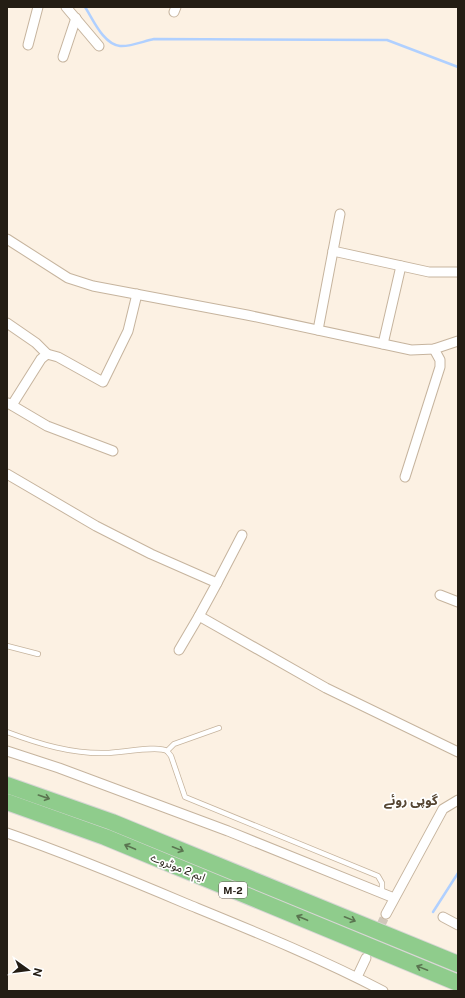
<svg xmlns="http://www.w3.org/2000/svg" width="465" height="998" viewBox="0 0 465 998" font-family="'Public Sans','Noto Sans Arabic',sans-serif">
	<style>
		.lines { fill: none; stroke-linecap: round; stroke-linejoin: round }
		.stream { stroke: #b0d0ff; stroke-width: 2.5 }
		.minor-tunnel { stroke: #d1c7ba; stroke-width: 9; stroke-dasharray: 9 4.5; stroke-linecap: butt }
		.service-casing { stroke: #c6b49e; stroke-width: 6 }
		.minor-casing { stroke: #c6b49e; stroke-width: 11 }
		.motorway-casing { stroke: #d8d6d5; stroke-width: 18 }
		.service { stroke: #fff; stroke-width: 4.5 }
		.minor { stroke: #fff; stroke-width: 9 }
		.motorway { stroke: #8fcc8c; stroke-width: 16 }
		.oneway { stroke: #5a7450 }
		.labels { text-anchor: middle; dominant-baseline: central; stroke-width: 3.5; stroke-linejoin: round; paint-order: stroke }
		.shield { fill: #fff; stroke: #66615a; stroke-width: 1 }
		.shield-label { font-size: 10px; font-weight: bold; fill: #241d14 }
		.street-label { font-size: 11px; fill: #241d14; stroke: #fff }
		.quarter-label { font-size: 13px; font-weight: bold; fill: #564633; stroke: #fff }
	</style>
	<rect width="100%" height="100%" fill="#fcf1e3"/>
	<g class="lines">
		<g class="stream">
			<path d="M85,7C93,19 103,44 120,46C130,47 144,41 154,39L387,40L458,67"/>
			<path d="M433,912L458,873"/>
		</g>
		<path class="minor-tunnel" d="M369,951L386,914"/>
		<defs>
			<g id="service">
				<path d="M7,646L38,654"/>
				<path d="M219,728L174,744L167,751L171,756L185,797L378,876L382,883V893"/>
				<path d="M7,732C39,744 72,754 106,753C120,753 158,745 167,751"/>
			</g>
			<g id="minor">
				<path d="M66,7L99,46"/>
				<path d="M174,12L176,7"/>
				<path d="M28,45L38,7"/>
				<path d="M63,57L76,18"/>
				<path d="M7,239L68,278L93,286L247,315L411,350L434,349L458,341"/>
				<path d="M333,251L429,272H458"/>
				<path d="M7,323L36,343L47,354"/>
				<path d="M318,330L340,214"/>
				<path d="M383,344L401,266"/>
				<path d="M8,403L47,426L113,451"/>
				<path d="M12,405L41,359L47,354L58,357L103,382L128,331L137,294"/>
				<path d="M7,474L96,526L151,554L217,583L199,616L326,688L458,752"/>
				<path d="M405,477L440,367V360L434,349"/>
				<path d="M217,583L242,535"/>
				<path d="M440,595L458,602"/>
				<path d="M179,650L199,616"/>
				<path d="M7,751L59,768L228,831L394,898"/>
				<path d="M7,833C68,854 128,879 187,904C253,931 320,958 383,991"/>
				<path d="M386,914L443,809L458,800"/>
				<path d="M443,917L458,925"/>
				<path d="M357,977L366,958"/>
			</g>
			<g id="motorway">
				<path d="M7,785L112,822L458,964"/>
				<path d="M7,802L105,837L458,983"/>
			</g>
		</defs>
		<use href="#service" class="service-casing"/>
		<use href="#minor" class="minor-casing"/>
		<use href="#motorway" class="motorway-casing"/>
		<use href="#service" class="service"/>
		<use href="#minor" class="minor"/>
		<use href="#motorway" class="motorway"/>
	</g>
	<defs><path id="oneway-shaft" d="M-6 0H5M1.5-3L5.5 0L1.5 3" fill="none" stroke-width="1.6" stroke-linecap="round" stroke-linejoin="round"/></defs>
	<g class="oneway">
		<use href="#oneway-shaft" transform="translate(44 797) rotate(19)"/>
		<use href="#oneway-shaft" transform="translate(130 847) rotate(-157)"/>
		<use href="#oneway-shaft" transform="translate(178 849) rotate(22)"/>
		<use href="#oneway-shaft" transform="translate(302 918) rotate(-157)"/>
		<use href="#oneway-shaft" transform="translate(350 919) rotate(22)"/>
		<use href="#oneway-shaft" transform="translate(422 968) rotate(-158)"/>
	</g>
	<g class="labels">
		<rect class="shield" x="219" y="882" width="28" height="16" rx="3"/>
		<g class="shield-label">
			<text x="233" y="890">M-2</text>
		</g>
		<g class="street-label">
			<text transform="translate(178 867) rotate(22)">ایم 2 موٹروے</text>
		</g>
		<g class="quarter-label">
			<text x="411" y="800">گوپی روئے</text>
		</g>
	</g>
	<rect width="465" height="998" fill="none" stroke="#241d14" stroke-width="16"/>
	<g transform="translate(28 970) rotate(104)" stroke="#ffffff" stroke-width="3" paint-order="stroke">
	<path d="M0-3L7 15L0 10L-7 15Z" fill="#241d14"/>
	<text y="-6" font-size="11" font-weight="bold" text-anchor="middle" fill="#241d14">N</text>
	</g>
</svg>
